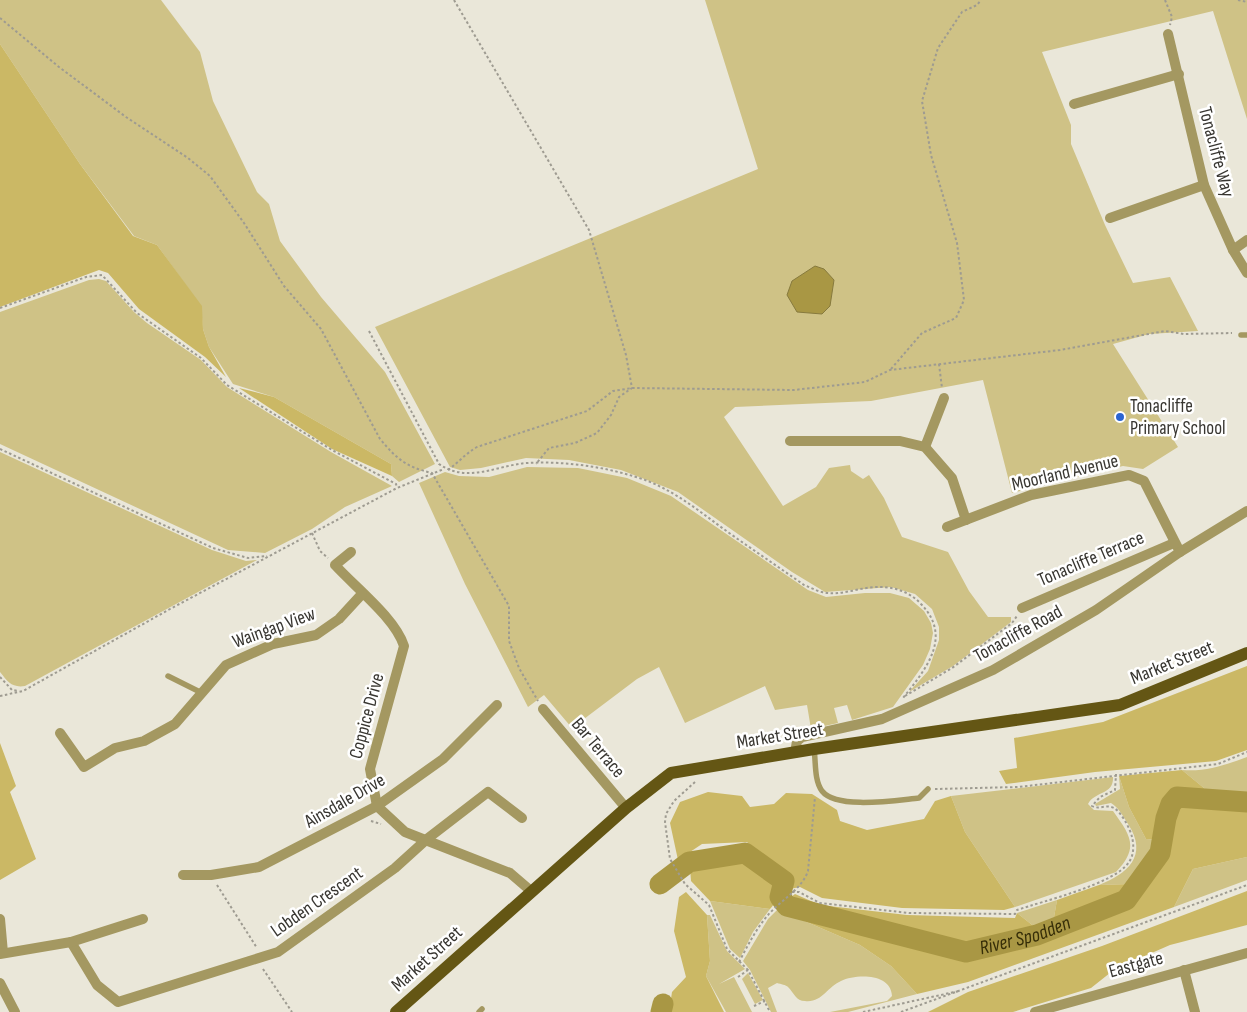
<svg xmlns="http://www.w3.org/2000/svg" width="1247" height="1012" viewBox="0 0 1247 1012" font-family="'Sofia Sans Condensed',sans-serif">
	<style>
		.green { fill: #cfc286 }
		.forest { fill: #cbb865 }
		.water { fill: #a99744; stroke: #877a3e }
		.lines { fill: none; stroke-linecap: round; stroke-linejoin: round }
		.river { stroke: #a99744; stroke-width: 21 }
		.path { stroke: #9e9b91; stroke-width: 2; stroke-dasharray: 2.5 2.5; stroke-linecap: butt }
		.service { stroke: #a49861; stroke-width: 5.5 }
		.minor { stroke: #a49861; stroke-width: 10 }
		.primary { stroke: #645614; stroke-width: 12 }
		.poi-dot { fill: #2a64d1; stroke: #fff; stroke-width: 2 }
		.labels { text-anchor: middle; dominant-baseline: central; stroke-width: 5; stroke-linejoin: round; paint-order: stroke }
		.street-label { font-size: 19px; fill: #383631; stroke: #fff }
		.poi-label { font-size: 19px; fill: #383631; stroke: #fff; text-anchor: start }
		.water-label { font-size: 20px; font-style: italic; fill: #362e08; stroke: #fff }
	</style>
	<rect width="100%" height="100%" fill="#eae7d9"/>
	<g class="green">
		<path d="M0,0H161L200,52L213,101L257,192L269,204L280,241L321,297L385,372L435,464L399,482L392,476L391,464L274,397L233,384L209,347L203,329L201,306L157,245L134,236L80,164L0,44Z"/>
		<path d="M705,0H1247V119L1213,11L1042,52L1071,125V144L1105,225L1133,283L1170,277L1198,331L1149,334L1113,344L1178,447L1143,469L1123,466L1012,493L983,380L871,401L735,407L724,417L783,506L816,487L829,468L850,465L851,471L863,479L869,475L884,498L902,537L948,552L969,591L988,617H1011V622L953,666L909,692L928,671L939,640V627L932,609L915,594L891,587L825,592L792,572L678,492L621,470L569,460L526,458L481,468L460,470L450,467L375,327L758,169Z"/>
		<path d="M99,279L106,281L134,312L147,323L201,360L227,387L331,452L392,486L345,507L312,529L265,553L228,550L0,444V312L89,280Z"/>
		<path d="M0,452L212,550L246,561L257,560L25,686C12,688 8,682 0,672Z"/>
		<path d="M527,467L578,468L627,478L671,496L808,590L826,597L865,593H890L909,598L924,611L931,623L933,633L930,649L923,665L893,707L852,720L847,705L834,708L838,723L811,729L807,705L775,710L765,686L685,723L659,667L637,679L572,728L544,695L528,707L465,584L419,483L445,472L459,476L489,477Z"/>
		<path d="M1247,757V796L1210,793L1182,770C1206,772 1225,765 1247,757Z"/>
		<path d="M1119,776L1129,807L1146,839L1160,840L1157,854L1130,884L1099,885C1127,874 1149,856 1128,824C1123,816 1119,808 1111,803L1096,806L1095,804L1120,789Z"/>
		<path d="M1113,777C1114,795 1095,791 1088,804L1094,810L1113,811C1130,835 1140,847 1116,872L1015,907L965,832L951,796Z"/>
		<path d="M1247,857V880L1174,907L1193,869Z"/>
		<path d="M1057,900L1053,923L1036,928L1017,913Z"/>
		<path d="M710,901L770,909L753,932L740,958L730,949Z"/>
		<path d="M780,907L786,913L860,945L891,966L917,994L848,1012H830L887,1001L892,996C891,973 856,974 841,981C827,987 822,1003 805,1001C796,1001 794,993 788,987C786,985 781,984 777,983L768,988L777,1012H771L750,970L743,961L768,919Z"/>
		<path d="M707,915H710L727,951L745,969L719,984L734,977L752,1012H726L706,976L710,961Z"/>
		<path d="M748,973L763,1000L755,1004L742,979Z"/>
	</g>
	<g class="forest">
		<path d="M0,44L80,164L133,236L157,245L202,306L203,329L209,347L226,377L205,357L139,309L108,273L99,270L0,307Z"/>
		<path d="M239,388L274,397L391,464L392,476L332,449Z"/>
		<path d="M1247,666V750L1216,761L1095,772L1006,784L999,771L1017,768L1014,738L1103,722Z"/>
		<path d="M0,743L16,786L10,792L36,859L0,880Z"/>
		<path d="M1182,770L1210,793L1177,795C1165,808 1163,822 1160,840L1146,839L1129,807L1119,776Z"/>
		<path d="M708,792L742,796L750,807L774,804L786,793L812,794L837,810L840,821L867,830L924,819L935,801L951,796L965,832L1015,907L1004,910L902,908L822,898L800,887L790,889L787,878L747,842L702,844L678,860L670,823L680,802Z"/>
		<path d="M1179,806L1247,810V857L1193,869L1174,907L968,982L917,994L891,966L860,945L786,913L966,956L1038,939L1129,903L1168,853L1171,816Z"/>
		<path d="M741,861L780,882L775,903L770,909L710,901L691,881L690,868Z"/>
		<path d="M1130,884L1120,896L1053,923L1057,900L1099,885Z"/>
		<path d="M1247,891V925L1170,945L1115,969L1091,988L1013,1012H928L968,992L1102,946Z"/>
		<path d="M686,892L707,915L710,961L706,976L724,1012H669L672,992L686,977L674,931L679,897Z"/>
		<path d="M795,894L820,905L907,915L1015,918L1017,913L1036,928L966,947L788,904L786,901Z"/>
	</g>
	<path class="water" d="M815,266L824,269L834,280L830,306L822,314L797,312L787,295L792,281Z"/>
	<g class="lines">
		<g class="river">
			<path id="s1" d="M660,884L689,862L745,853L784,881L780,897L787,906L966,952L1037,935L1126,900L1160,853L1166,818L1171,804L1177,797L1247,802"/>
			<path d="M661,1012L663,1004"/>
		</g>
		<g class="path">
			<path d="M454,0L589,230L626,355L632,388L619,397L611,415L597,433L575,443L549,448L536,464"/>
			<path d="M1165,0L1172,17L1170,25"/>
			<path d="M1238,0L1247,2"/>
			<path d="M0,18L59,67L126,117L188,158L210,176L244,223L284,286L321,329L380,439C397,459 406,467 432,473L509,606V641L519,668L538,701"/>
			<path d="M0,308L86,277L102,275L137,313L201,358L227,385L332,450L396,484L397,488"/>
			<path d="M369,331L439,464C468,484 497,465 527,463C563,461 601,466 636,477C673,488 701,513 732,535C756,552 780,568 804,585C810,587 816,591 822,592C840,597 862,586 880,587C895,587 910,592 921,604C953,637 926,669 903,698"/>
			<path d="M939,364L942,388"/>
			<path d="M891,369L922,333L956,318L964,300L957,243L931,155L922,101L938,48L962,12L977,5L981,0"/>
			<path d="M0,449L213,548L248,558L267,556"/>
			<path d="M448,470C459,462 465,454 477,447L587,411L613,391L632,388L794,390L865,382L890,370L1060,350L1165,331L1184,334L1232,333"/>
			<path d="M312,533L320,551L328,558"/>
			<path d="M0,677L12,690L19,691"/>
			<path d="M0,696L23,691L170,609L397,488L444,469"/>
			<path d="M905,696L952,668L1012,623L1017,616"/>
			<path d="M695,782L674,801L666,814L665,822L670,859L685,884L709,905L727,949L748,970L770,1012"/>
			<path d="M935,789L1018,787L1218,764L1247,752"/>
			<path d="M371,821L381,824"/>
			<path d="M217,885L257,948"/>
			<path d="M792,892H799L820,903L909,913L1015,914L1017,910C1043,901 1115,884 1129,862C1134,855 1134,845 1132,837C1130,828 1121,812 1114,808C1106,804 1099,810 1092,806L1100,797L1115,790L1116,774"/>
			<path d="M739,962C748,945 756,929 768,915C781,900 802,889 808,871L815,797"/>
			<path d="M263,969L292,1012"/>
			<path d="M738,977L748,970"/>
			<path d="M754,1006L765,1001"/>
			<path d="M863,1012L959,991"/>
			<path d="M901,1012L1247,885"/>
		</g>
		<g class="service">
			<path d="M1241,335H1247"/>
			<path d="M168,676L202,693"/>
			<path d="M814,749C816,762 814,780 822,791C837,810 897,800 919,798L928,789"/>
			<path d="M479,1012L482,1009"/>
		</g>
		<g class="minor">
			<path d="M1168,34L1204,185L1233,250L1247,273"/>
			<path d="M1074,104L1179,74"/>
			<path d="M1110,218L1204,185"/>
			<path d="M1233,250L1247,240"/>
			<path d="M790,441H900L925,447L952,478L966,520"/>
			<path d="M925,447L944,398"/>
			<path d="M947,527L1031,495L1129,475L1144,481L1180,552"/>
			<path d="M351,552L335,565C356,588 395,618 404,646L370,769L377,806L405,832L510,873L531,891"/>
			<path d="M1022,608L1174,543"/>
			<path d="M543,709L626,808"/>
			<path d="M60,733L84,767L115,748L144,741L175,724L226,665L273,644L316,635L339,619L362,594"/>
			<path d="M795,753L797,741L802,737L882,719L993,670L1096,610L1180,552L1247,511"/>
			<path d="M183,875H211L259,867L377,806L443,759L497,705"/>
			<path d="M0,919L3,953"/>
			<path d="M71,942L97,985L118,1002L278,952L395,868L427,839L488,792L522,818"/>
			<path d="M0,954L71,942L143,919"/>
			<path d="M1184,970L1195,1012"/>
			<path d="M0,983L15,1012"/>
			<path d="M1035,1012L1247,953"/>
		</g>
		<path class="primary" d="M396,1012L626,808L671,773L814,749L1120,705L1247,653"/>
	</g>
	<circle class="poi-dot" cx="1120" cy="417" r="5"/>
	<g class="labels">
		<g class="street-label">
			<text transform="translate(1216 152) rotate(75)">Tonacliffe Way</text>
			<text transform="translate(1065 473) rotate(-13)">Moorland Avenue</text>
			<text transform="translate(1091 559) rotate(-23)">Tonacliffe Terrace</text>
			<text transform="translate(274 628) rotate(-20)">Waingap View</text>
			<text transform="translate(1018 634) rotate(-29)">Tonacliffe Road</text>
			<text transform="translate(1172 663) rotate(-22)">Market Street</text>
			<text transform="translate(367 716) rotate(-75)">Coppice Drive</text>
			<text transform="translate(780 736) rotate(-9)">Market Street</text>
			<text transform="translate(598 748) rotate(50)">Bar Terrace</text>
			<text transform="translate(345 801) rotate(-30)">Ainsdale Drive</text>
			<text transform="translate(317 902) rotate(-35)">Lobden Crescent</text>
			<text transform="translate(427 959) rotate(-42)">Market Street</text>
			<text transform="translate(1136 965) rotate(-15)">Eastgate</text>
		</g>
		<g class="poi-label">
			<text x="1130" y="406">Tonacliffe<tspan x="1130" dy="22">Primary School</tspan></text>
		</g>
		<g class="water-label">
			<text stroke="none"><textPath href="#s1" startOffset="415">River Spodden</textPath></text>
		</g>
	</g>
</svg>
